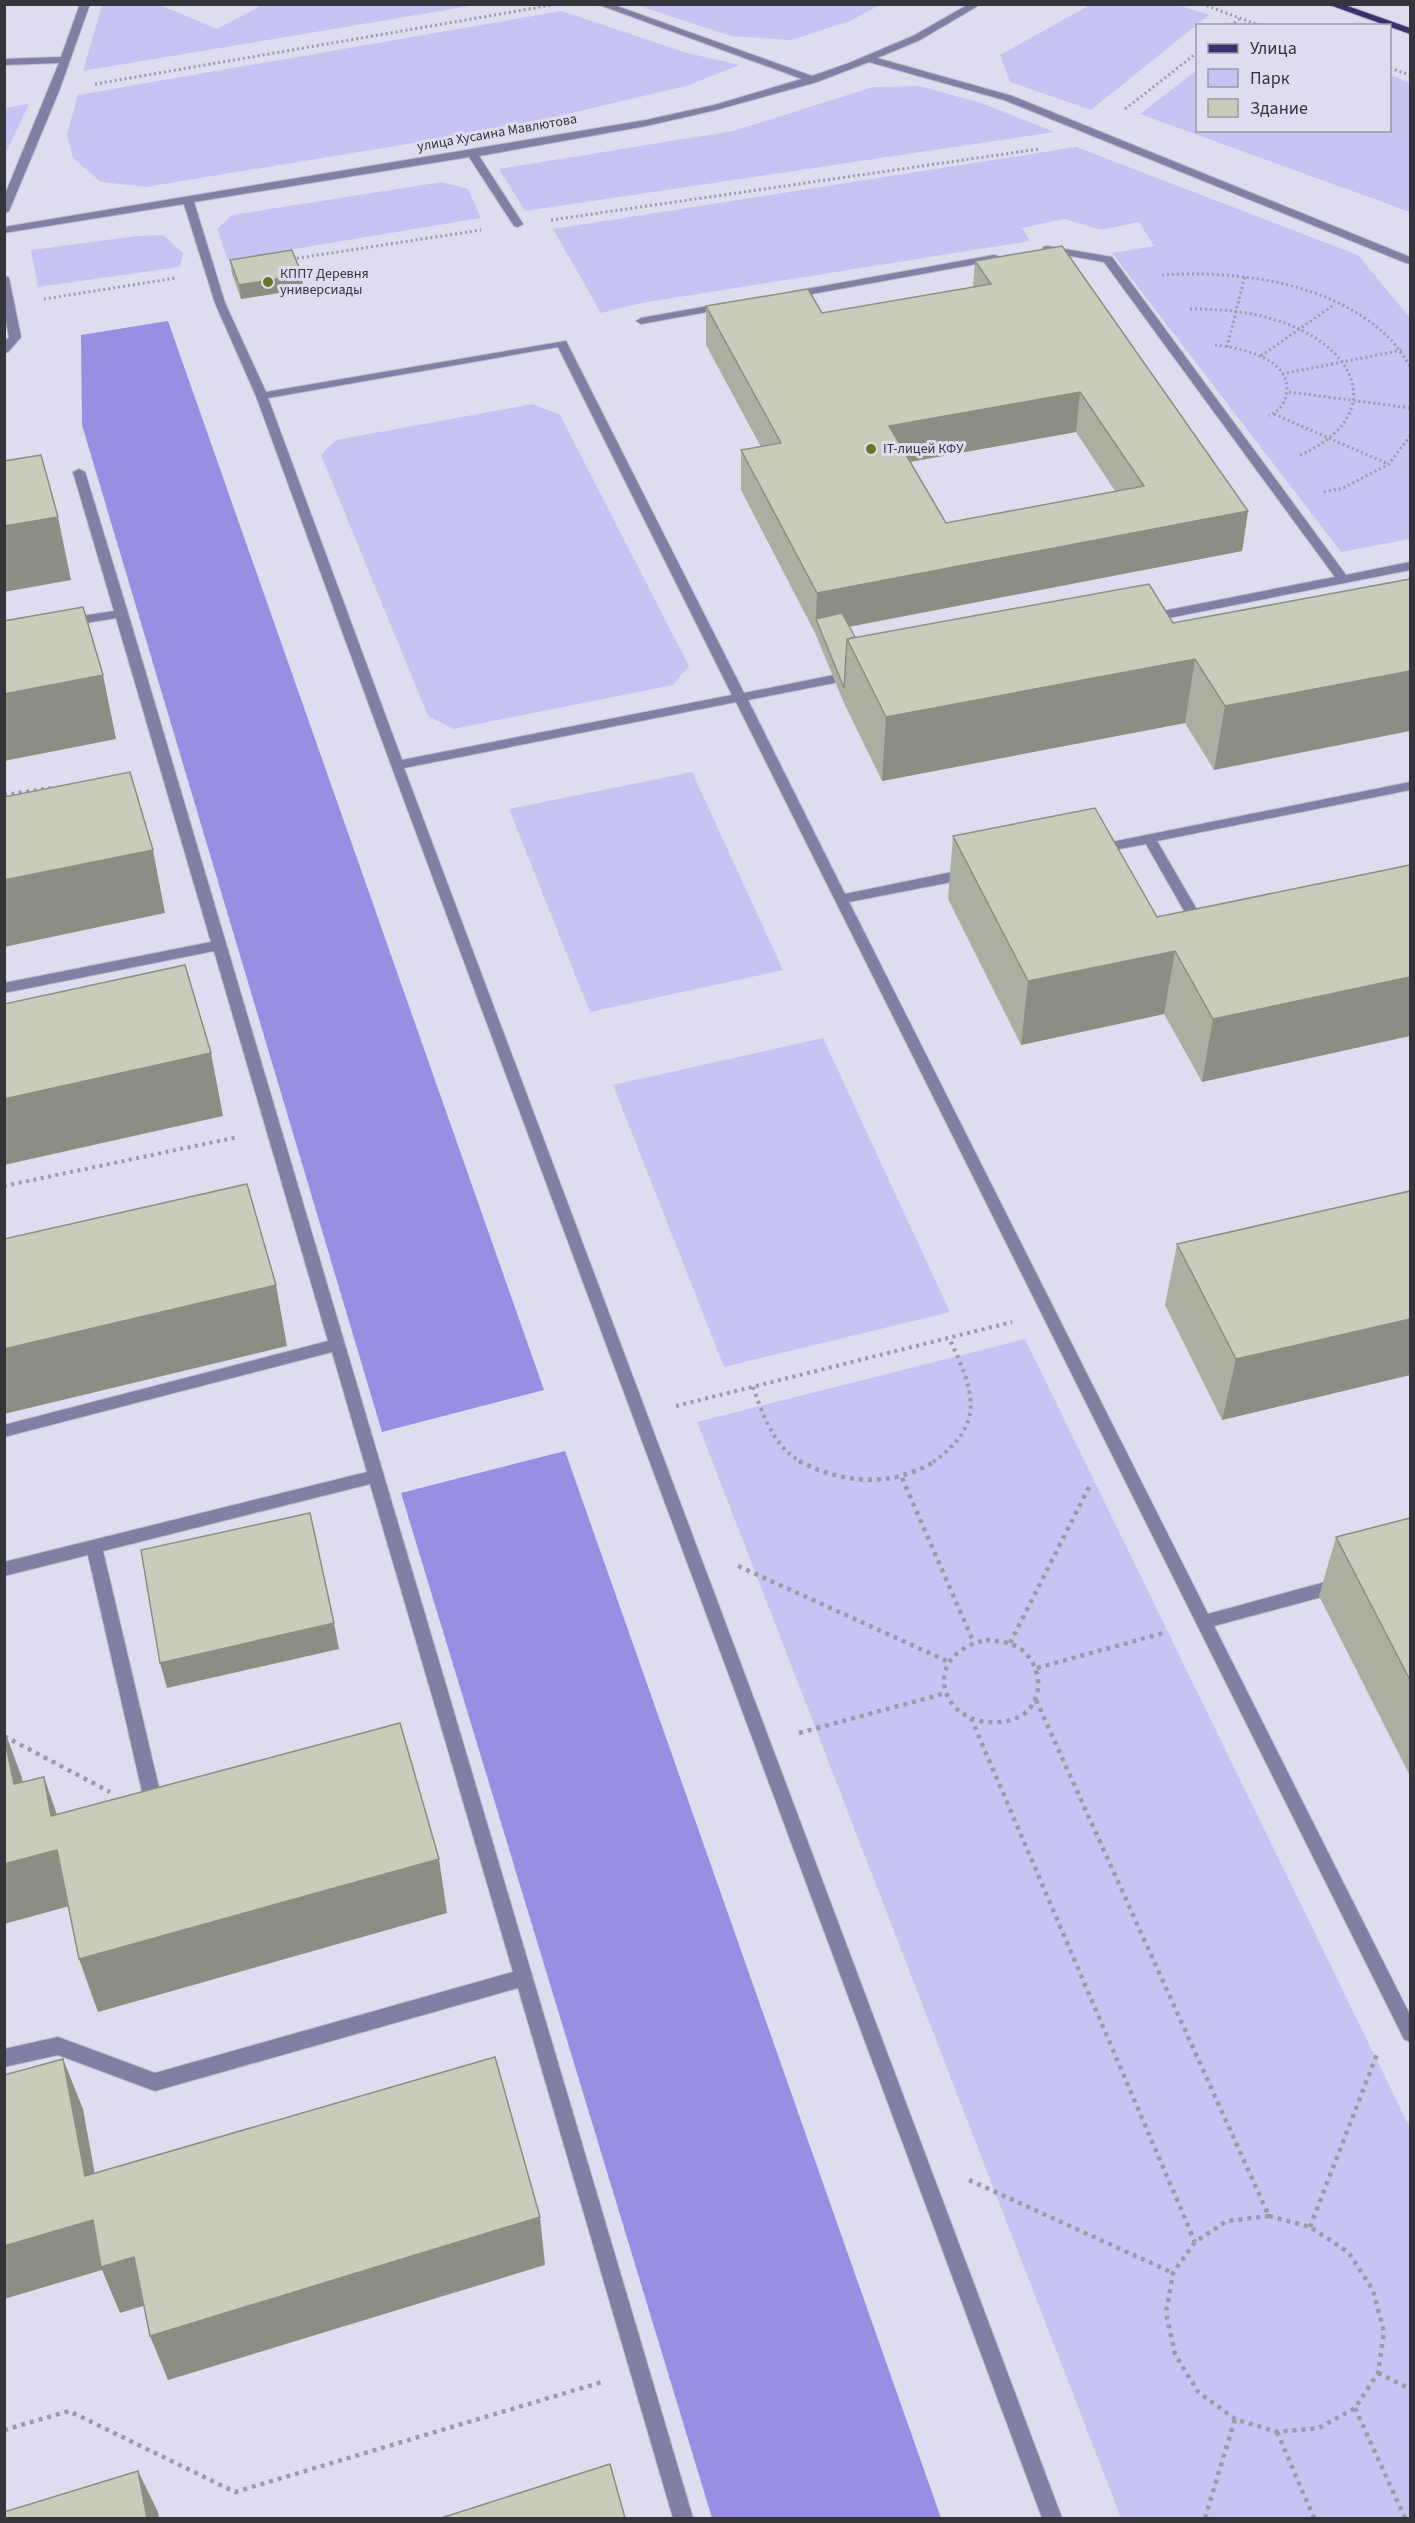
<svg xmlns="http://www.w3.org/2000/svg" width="1415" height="2523" viewBox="0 0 1415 2523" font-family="'Source Sans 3',sans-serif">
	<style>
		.green { fill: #c7c3f3 }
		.forest { fill: #988ee2 }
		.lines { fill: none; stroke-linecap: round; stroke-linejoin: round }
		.minor-casing { stroke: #bcbbcb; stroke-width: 2 }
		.major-casing { stroke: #bcbbcb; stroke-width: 2 }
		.path-far2 { stroke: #9c9ca9; stroke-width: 3; stroke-dasharray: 2 3; stroke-linecap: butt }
		.path-far1 { stroke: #9c9ca9; stroke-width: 4; stroke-dasharray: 3 4.5; stroke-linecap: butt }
		.path { stroke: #9c9ca9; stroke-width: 4.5; stroke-dasharray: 4 5; stroke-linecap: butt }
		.minor { fill: #827fa4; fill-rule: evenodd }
		.major { fill: #3b2f6e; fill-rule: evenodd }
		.wall { fill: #abafa1; fill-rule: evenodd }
		.shaded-wall { fill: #8b8f83 }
		.building { fill: #c7ccbb; stroke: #8b8f83; stroke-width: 1.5; fill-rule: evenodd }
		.poi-dot { fill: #677725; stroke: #deddef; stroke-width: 2 }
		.labels { text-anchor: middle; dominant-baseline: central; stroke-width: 6; stroke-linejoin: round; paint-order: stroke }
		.far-street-label { font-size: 14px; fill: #34343a; stroke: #deddef }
		.far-poi-label { font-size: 14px; fill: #34343a; stroke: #deddef; text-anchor: start }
	</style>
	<rect width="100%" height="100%" fill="#deddef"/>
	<g class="green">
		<path d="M1116,4L1178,5L1209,15L1091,110L1010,82L1000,55L1090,5Z"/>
		<path d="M102,5H160L217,29L262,5H476L83,71Z"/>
		<path d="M637,5L880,4V5L850,21L791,40L731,36Z"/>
		<path d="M562,11L687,53L740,65L686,86L516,126L146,187L101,182L73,158L67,134L78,95Z"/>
		<path d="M1197,70L1198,130H1390V75L1410,83V212L1140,114Z"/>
		<path d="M920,86L981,103L1055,132L525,211L499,169L733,131L873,87Z"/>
		<path d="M29,104L5,155V108Z"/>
		<path d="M1076,147L1358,255L1410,318V539L1341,552L1112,253L1154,246L1139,222L1101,230L1064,219L1022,228L1030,241L641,303L601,313L553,229Z"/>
		<path d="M442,182L468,189L481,218L228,260L217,229L232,215Z"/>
		<path d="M163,235L183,253L180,267L38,287L31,250L137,236Z"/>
		<path d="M533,404L560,415L689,666L673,685L453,729L428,716L321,455L336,440Z"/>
		<path d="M692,772L783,970L590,1012L509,809Z"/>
		<path d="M823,1038L950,1312L724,1367L613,1085Z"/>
		<path d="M1025,1339L1410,2128V2518H1121L697,1422Z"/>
	</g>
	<g class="forest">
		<path d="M168,321L544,1390L382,1432L82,425L81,335Z"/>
		<path d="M565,1451L941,2518H712L401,1493Z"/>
	</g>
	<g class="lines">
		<defs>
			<g id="minor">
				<path d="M80,4H90L59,91L9,211L4,214V197L59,63L4,65V59L61,57Z"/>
				<path d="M597,4H611L812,76L849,63L913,36L969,4H981L920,40L877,58L1012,96L1410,257V264L1406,263L1004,100L869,62L817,82L716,110L646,126L479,156L523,224L518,227L514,226L469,157L194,202L225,303L266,392L566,341L744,693L834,675L840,679L834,683L748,700L845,894L967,869L974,874L967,879L849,902L1208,1614L1340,1578L1346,1580L1348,1585L1346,1590L1340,1592L1214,1626L1410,2015V2042L1404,2039L736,702L404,768L1062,2518H1042L391,765L256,396L215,303L184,204L4,233V227L646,120L714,105L802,79ZM558,347L732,695L402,760L268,398Z"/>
				<path d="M1047,246L1112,257L1346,575L1410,562V570L1148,622L1144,621L1142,618L1148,614L1335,577L1104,262L1043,251V247Z"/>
				<path d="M994,255L998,256V260L790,298L785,295L790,292Z"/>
				<path d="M4,275L9,278L21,337L8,352L4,353V342L9,337L4,310Z"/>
				<path d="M725,303L729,304V308L641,324L636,321L641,318Z"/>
				<path d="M79,469L85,472L128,613L693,2518H673L518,1988L155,2091L58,2055L4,2067V2049L58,2037L155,2073L513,1972L370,1484L103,1551L164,1809L161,1814L155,1817L149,1814L146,1809L88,1555L4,1576V1562L367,1472L332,1352L4,1437V1425L328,1341L214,951L4,993V983L211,942L116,618L68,626L62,622L68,618L114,611L73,472Z"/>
				<path d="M1410,782V790L1157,841L1207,927L1200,932L1195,930L1146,844L1097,853L1090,849L1097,845Z"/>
			</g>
			<path id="major" d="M1327,4H1342L1410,28V34Z"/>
		</defs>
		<use href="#minor" class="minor-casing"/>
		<use href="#major" class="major-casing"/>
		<g class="path-far2">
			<path d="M1202,4L1261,26"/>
			<path d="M1230,26L1239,19"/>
			<path d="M1390,68L1410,75"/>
			<path d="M95,84L558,4"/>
			<path d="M1125,109L1198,52"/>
			<path d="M551,220L1039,149"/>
			<path d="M292,259L481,230"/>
			<path d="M1162,275C1239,270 1334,282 1391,340C1398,347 1404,358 1410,366"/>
			<path d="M44,299L176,278"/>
			<path d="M1190,309C1224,309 1258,312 1290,325C1365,356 1381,420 1298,456"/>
			<path d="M1215,345C1241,348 1294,359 1286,395C1284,406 1278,411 1269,416"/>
			<path d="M1227,347L1245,276"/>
			<path d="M1261,356L1335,304"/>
			<path d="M1282,374L1402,350"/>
			<path d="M1289,392L1410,408"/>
			<path d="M1274,414L1388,464"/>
			<path d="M1324,492L1343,488L1389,464L1410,436"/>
		</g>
		<g class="path-far1">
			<path d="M4,795L51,788"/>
			<path d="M4,1186L238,1137"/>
			<path d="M753,1387C763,1415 774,1448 802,1462"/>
			<path d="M676,1406L1012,1322"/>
			<path d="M933,1462C987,1423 974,1392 949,1338"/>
		</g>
		<g class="path">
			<path d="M799,1461C843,1484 892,1488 935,1461"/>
			<path d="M902,1478L973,1641"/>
			<path d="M738,1566L947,1661"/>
			<path d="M986,1640C998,1641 1011,1642 1021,1649C1041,1665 1045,1696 1025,1713C1018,1719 1008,1721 999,1722C940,1727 918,1655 986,1640Z"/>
			<path d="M1010,1643L1091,1483"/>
			<path d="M1037,1668L1167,1632"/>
			<path d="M1036,1700L1269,2216"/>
			<path d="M971,1718L1195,2242"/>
			<path d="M799,1733L946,1693"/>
			<path d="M4,1736L110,1792"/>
			<path d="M969,2180L1173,2273"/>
			<path d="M1269,2216L1310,2227L1348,2252L1373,2290L1384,2332L1378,2373L1355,2408L1319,2428L1277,2432L1235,2419L1198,2392L1175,2354L1166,2313L1173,2273L1195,2242L1227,2221Z"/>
			<path d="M1310,2227L1377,2054"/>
			<path d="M1378,2373L1410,2389"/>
			<path d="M1355,2408L1405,2518"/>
			<path d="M4,2430L69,2411L235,2492L602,2382"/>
			<path d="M1277,2432L1314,2518"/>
			<path d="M1205,2518L1235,2419"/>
		</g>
		<use href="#minor" class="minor"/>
		<use href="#major" class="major"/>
	</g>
	<g class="wall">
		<path d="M230,260L303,289L241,299L232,274Z"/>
		<path d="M975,261L1248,511L1242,551L849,627L855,637L1173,623L1410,579L1214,770L1185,723L882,781L844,703L815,633L741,490V450L761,447L706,345V306L822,313L973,287ZM1076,432L1115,491L946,523L910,462Z"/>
		<path d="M953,836L1157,917L1410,865L1202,1082L1164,1014L1021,1045L948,899Z"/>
		<path d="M1410,1191V1375L1222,1420L1165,1305L1177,1244Z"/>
		<path d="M1410,1518V1776L1319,1596L1336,1537Z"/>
	</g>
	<g class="shaded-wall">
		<path d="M302,275L303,289L241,299L239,285Z"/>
		<path d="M1080,392L1076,432L886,466L889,426Z"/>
		<path d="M1248,511L1242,551L821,632L816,619L817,593Z"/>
		<path d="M58,517L71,580L4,592V526Z"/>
		<path d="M1195,659L1185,723L882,781L886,717Z"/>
		<path d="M1410,671V731L1214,770L1225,706Z"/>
		<path d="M103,675L116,739L4,761V694Z"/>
		<path d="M153,850L165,913L4,947V880Z"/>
		<path d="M1175,951L1164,1014L1021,1045L1028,981Z"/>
		<path d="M1410,977V1036L1202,1082L1213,1019Z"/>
		<path d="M211,1053L223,1116L4,1165V1099Z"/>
		<path d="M276,1285L287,1346L4,1414V1349Z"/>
		<path d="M1410,1319V1375L1222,1420L1236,1359Z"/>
		<path d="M334,1623L339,1649L167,1688L160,1663Z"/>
		<path d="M4,1729L22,1778L34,1840L14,1784L4,1736Z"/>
		<path d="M44,1777L63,1832L51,1816Z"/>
		<path d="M57,1850L77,1904L4,1924V1864Z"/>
		<path d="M439,1859L447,1913L98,2012L79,1959Z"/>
		<path d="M63,2059L83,2109L104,2224L85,2176Z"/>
		<path d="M540,2217L545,2265L168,2380L150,2336Z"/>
		<path d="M93,2220L134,2257L153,2303L120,2313L102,2270L4,2299V2246Z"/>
		<path d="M138,2471L158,2512L159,2518H147Z"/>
	</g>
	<g class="building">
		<path d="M1062,246L1248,511L817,593L741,450L781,443L706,306L808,289L822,313L991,284L975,261ZM1080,392L1144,486L946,523L889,426Z"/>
		<path d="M292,250L302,275L239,285L230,260Z"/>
		<path d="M41,455L58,517L4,526V461Z"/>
		<path d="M1410,579V671L1225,706L1195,659L886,717L847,639L1149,584L1173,623Z"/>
		<path d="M83,607L103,675L4,694V621Z"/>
		<path d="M842,613L855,637L847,639L844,688L816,619Z"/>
		<path d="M130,772L153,850L4,880V797Z"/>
		<path d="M1095,808L1157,917L1410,865V977L1213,1019L1175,951L1028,981L953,836Z"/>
		<path d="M185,965L211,1053L4,1099V1004Z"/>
		<path d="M247,1184L276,1285L4,1349V1239Z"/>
		<path d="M1410,1191V1319L1236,1359L1177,1244Z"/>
		<path d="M310,1513L334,1623L160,1663L141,1550Z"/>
		<path d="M1410,1518V1680L1336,1537Z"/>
		<path d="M400,1723L439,1859L79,1959L57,1850L4,1864V1736L14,1784L44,1777L51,1816Z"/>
		<path d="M495,2057L540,2217L150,2336L134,2257L101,2267L93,2220L4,2246V2075L63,2059L85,2176Z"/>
		<path d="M610,2464L625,2518H441Z"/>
		<path d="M138,2471L147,2518H4V2512Z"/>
	</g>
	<g class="poi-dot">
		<circle cx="268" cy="282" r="6"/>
		<circle cx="871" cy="449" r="6"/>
	</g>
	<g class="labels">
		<g class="far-street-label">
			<text transform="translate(497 133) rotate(-10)">улица Хусаина Мавлютова</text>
		</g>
		<g class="far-poi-label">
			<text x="280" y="274">КПП7 Деревня<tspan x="280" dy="16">универсиады</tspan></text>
			<text x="883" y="449">IT-лицей КФУ</text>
		</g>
	</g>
	<rect width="1415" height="2523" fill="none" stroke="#34343a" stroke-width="12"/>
	<rect x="1196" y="24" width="195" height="108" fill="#deddef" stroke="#9a99a7" stroke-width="1.5"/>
	<rect x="1208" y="44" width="30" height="9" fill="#3b2f6e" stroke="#9a99a7" stroke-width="1.5"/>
	<text x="1250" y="54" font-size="18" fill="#34343a">Улица</text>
	<rect x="1208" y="69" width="30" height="18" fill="#c7c3f3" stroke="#9a99a7" stroke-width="1.5"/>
	<text x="1250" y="84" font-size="18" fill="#34343a">Парк</text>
	<rect x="1208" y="99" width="30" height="18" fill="#c7ccbb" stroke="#9a99a7" stroke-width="1.5"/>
	<text x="1250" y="114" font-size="18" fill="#34343a">Здание</text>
</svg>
